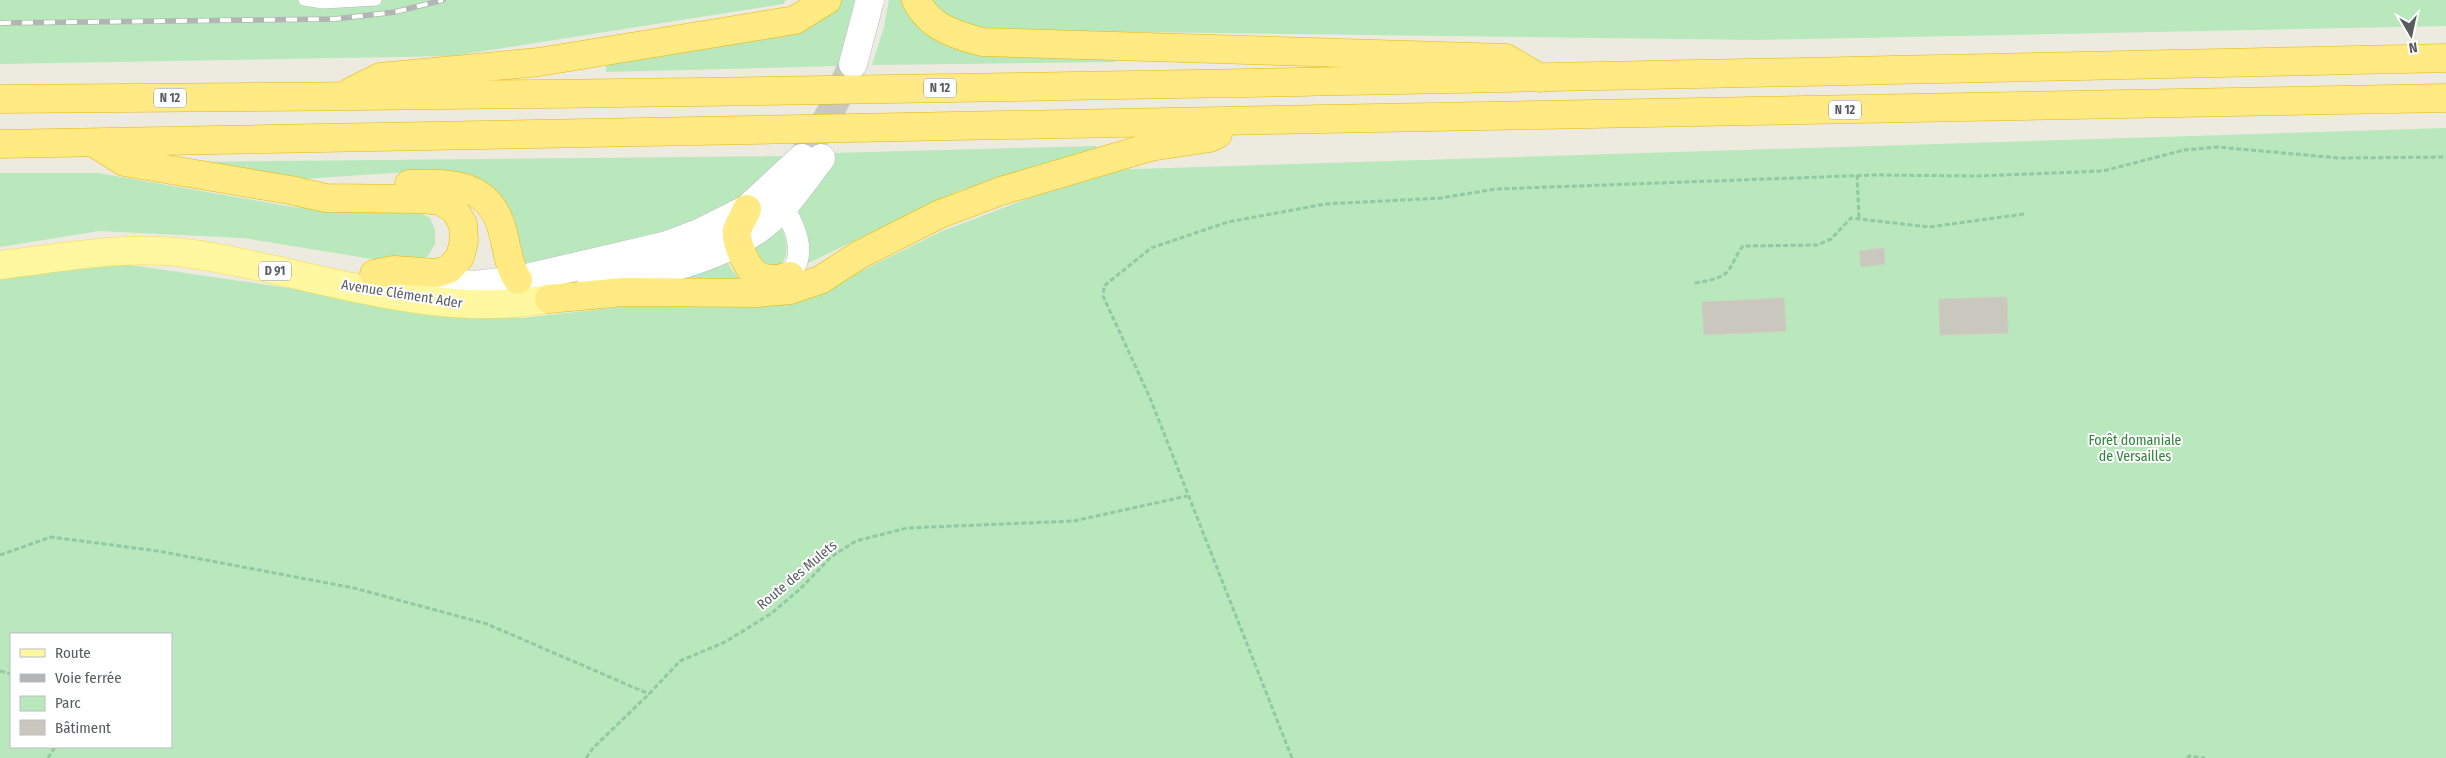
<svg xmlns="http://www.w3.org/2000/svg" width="2446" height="758" viewBox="0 0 2446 758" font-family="'Fira Sans Condensed',sans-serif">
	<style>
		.green { fill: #b8e8bc; fill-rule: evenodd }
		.building { fill: #cac8be; stroke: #d2cdbd }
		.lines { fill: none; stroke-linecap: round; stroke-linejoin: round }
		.secondary-tunnel { stroke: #c8c7c0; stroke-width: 28; stroke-dasharray: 28 14; stroke-linecap: butt }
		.lane-casing { stroke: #babcc2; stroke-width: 12 }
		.street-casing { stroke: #babcc2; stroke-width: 22 }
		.secondary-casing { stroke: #babdc5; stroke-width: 29 }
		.primary-casing { stroke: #feda46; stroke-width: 29 }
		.highway-casing { stroke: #ebb500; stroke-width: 29 }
		.path { stroke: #91c9a5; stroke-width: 3; stroke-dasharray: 5 2.5; stroke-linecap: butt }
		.lane { stroke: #fff; stroke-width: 11 }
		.street { stroke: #fff; stroke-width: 21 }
		.secondary { stroke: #fff; stroke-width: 28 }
		.primary { stroke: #fff8a1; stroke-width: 28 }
		.highway { stroke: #ffea83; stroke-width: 28 }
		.rail-casing { stroke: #b3b4b5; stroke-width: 5.5 }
		.rail { stroke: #fff; stroke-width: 4; stroke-dasharray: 11; stroke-linecap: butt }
		.labels { text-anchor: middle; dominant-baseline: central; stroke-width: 4; stroke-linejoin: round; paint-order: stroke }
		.shield { fill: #fff; stroke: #8a8c91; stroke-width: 1 }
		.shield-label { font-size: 12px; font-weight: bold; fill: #585b62 }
		.street-label { font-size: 14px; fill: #585b62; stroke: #fff }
		.park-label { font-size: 14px; fill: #2c8538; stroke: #fff }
	</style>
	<rect width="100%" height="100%" fill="#edebdf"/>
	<g class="green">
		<path d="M0,0H786L783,4L452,56L0,64Z"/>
		<path d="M837,0H855L839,66L606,72L607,57Z"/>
		<path d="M889,0H903L914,22L928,32L1115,56V62L872,65L884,27Z"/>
		<path d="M928,0H2446V26L1758,40L978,30L955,23Z"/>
		<path d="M2446,128V758H0V278L110,262L315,292L523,318L645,304L811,296L940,232L1103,170ZM11,634H171V747H11Z"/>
		<path d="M1096,146L1098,150L958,191L800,267L793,211L832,153Z"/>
		<path d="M789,156L760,184L702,225L519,274L467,177L436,170L288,180L191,162Z"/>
		<path d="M0,173H98L293,207L348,211H417L430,218L435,230V244L428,256L413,262L378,260L243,238L99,231L0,247Z"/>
		<path d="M776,218C787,235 794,259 773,271L746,255Z"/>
		<path d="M726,254L730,268L741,281L637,287Z"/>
	</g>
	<g class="building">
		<path d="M1884,248L1885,264L1861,267L1859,251Z"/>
		<path d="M2007,297L2008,333L1940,335L1939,299Z"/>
		<path d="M1784,298L1786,331L1704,335L1702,302Z"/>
	</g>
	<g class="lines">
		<path class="secondary-tunnel" d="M802,158L829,115L850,70"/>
		<defs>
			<path id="lane" d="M304,0L323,3L376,0"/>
			<path id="street" d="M783,207C793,223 805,247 795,266C793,270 787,274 784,278"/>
			<g id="secondary">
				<path d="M853,64L870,0"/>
				<path d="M411,279L474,285L518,280L664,246L699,233L747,209L802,158"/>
				<path d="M590,288C658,269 733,262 784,206C797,191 809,174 821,158"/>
			</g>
			<path id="primary" d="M0,265C61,258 124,245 185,253C306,269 426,321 549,299"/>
			<g id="highway">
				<path d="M916,0C929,27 955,35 982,42L1506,58L1540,78"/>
				<path d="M352,91L380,77L539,62L795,20L827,0"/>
				<path d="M0,99C815,94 1631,76 2446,58"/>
				<path d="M94,143L124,162L290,190L326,198L423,199L440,201L454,209L463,224L464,241L460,257L449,269L437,273L394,270L374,274"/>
				<path d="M0,144L2446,98"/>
				<path d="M409,184C447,183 487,181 501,226C507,244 507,264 518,280"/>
				<path d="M747,209C744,216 739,224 737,231C736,238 739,245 741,251C751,277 763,284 790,276"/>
				<path d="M549,299L623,292L757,293L790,290L820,280L859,255L940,214L1001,191L1150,147L1210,138L1218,134"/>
			</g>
		</defs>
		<use href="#lane" class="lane-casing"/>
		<use href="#street" class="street-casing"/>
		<use href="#secondary" class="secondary-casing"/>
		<use href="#primary" class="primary-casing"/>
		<use href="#highway" class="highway-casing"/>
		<g class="path">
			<path d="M1857,175L1859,217"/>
			<path d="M1695,283C1704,281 1718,280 1726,273C1732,268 1736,254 1743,246L1817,245L1831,239L1851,218L1929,227L2024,214"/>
			<path d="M0,555L51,537L158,551L354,588L487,624L649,694"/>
			<path d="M0,671L11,674"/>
			<path d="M48,758L55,747"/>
			<path d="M586,758L593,748L649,694L680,661L725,642L772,613L800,589L831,557L856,541L907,528L1074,521L1187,496"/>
			<path d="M1292,758L1150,398L1103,296L1104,286L1151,248L1228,222L1325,204L1441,198L1496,189L1875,175L1978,176L2103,171L2184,150L2217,147L2339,158L2446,157"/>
			<path d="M2187,758L2189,756L2205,758"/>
		</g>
		<use href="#lane" class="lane"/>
		<use href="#street" class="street"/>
		<use href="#secondary" class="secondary"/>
		<use href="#primary" class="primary"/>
		<use href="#highway" class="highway"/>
		<defs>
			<path id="rail" d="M0,23L335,19L395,12L443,0"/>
		</defs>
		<use href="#rail" class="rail-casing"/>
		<use href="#rail" class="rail"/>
	</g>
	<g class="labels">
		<g class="shield">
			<rect x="924" y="78.5" width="32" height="19" rx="4"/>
			<rect x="154" y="88.5" width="32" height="19" rx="4"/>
			<rect x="1829" y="100.5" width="32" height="19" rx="4"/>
			<rect x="259" y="261.5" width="32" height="19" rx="4"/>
		</g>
		<g class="shield-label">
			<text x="940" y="88">N 12</text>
			<text x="170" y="98">N 12</text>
			<text x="1845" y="110">N 12</text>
			<text x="275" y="271">D 91</text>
		</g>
		<g class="street-label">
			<text transform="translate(402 294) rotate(9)">Avenue Clément Ader</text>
			<text transform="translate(797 575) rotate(-40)">Route des Mulets</text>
		</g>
		<g class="park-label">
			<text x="2135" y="440">Forêt domaniale<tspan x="2135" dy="16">de Versailles</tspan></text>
		</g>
	</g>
	<rect x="10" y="633" width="162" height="115" fill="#ffffff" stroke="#bcbdc0"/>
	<rect x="20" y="649" width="25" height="8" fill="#fff8a1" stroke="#bcbdc0"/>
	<text x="55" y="658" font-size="15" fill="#585b62">Route</text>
	<rect x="20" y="674" width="25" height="8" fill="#b3b4b5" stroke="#bcbdc0"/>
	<text x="55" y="683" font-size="15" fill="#585b62">Voie ferrée</text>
	<rect x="20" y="696" width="25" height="15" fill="#b8e8bc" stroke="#bcbdc0"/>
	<text x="55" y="708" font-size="15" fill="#585b62">Parc</text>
	<rect x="20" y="720" width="25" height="15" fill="#cac8be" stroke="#bcbdc0"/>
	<text x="55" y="733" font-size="15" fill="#585b62">Bâtiment</text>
	<g transform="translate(2411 35) rotate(171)" stroke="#ffffff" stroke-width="4" paint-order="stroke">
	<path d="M0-4L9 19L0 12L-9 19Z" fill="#585b62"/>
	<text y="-8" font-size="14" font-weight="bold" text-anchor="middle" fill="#585b62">N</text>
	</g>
</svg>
